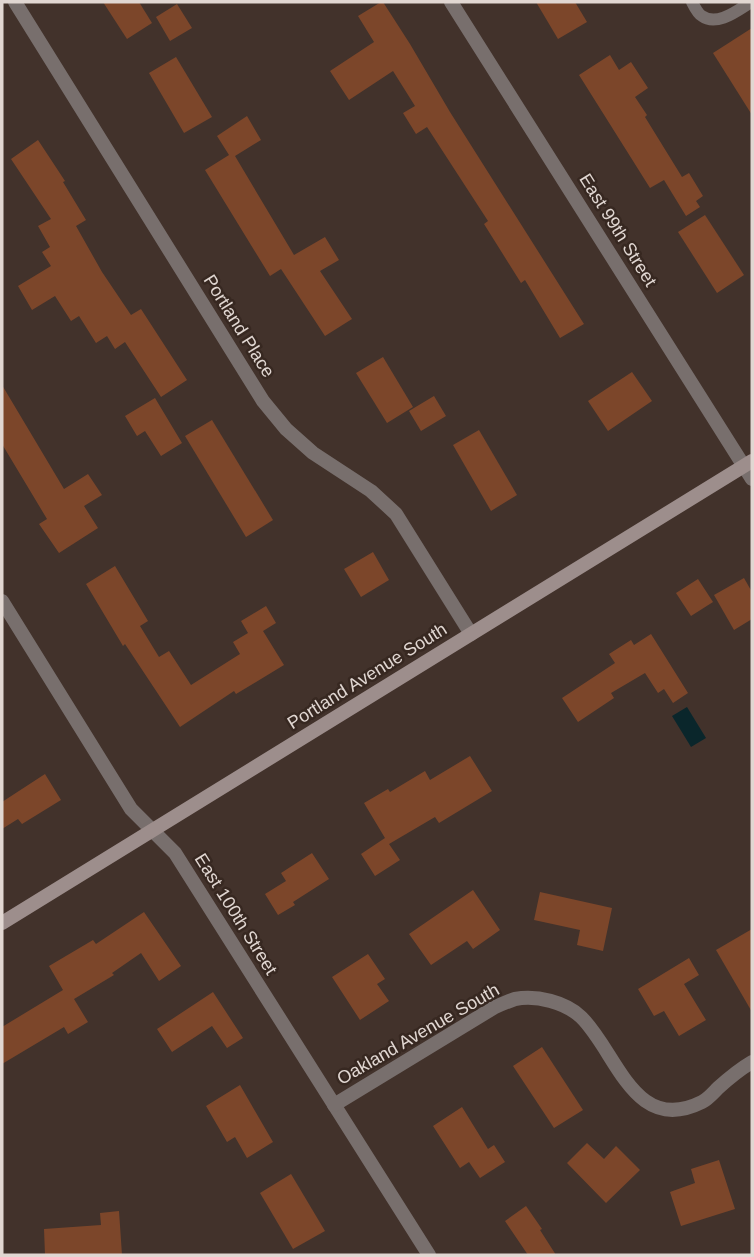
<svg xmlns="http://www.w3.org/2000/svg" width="754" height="1257" viewBox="0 0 754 1257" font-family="Arial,sans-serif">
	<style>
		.water { fill: #0a262b }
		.building { fill: #7c462a }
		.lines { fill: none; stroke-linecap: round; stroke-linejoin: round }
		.lane { stroke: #786f6d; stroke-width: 12 }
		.street { stroke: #786f6d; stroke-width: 14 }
		.secondary { stroke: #9d8e8c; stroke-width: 14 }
		.labels { text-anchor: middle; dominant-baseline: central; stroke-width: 5; stroke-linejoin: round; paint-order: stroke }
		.street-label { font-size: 18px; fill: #e1d7d2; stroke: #372821 }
	</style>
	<rect width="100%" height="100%" fill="#42322b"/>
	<path class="water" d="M687,707L706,738L691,747L672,716Z"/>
	<g class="building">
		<path d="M103,2H139L152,23L127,39Z"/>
		<path d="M381,2H383L410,44L450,112L584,324L560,338L525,280L521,283L484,224L488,221L427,127L416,134L403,113L415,106L393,71L349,100L330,71L374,42L358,16Z"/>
		<path d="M536,2H575L587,22L558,39Z"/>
		<path d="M177,4L192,28L170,41L156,17Z"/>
		<path d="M752,28V115L713,53Z"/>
		<path d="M610,55L619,70L631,62L648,88L635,97L647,115L645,117L682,177L689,173L703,196L696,201L700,207L686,216L664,180L650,188L579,75Z"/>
		<path d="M176,57L212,117L184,133L149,73Z"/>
		<path d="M247,116L261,140L235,156L294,255L325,237L339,260L320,271L352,319L325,336L281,269L270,276L205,170L229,155L217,136Z"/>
		<path d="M38,140L65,181L63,182L86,220L76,226L102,272L131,315L141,309L187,380L161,397L125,342L115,349L107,336L96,343L79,316L71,321L55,296L32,310L18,286L51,266L42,252L50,247L38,226L51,219L11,159Z"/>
		<path d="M705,215L744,275L717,293L678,232Z"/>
		<path d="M383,357L413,407L387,423L356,373Z"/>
		<path d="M632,372L652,401L608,431L588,401Z"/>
		<path d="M2,385L64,489L88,474L102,495L84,506L98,528L59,553L39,524L47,519L2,444Z"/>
		<path d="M434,396L446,416L421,431L409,411Z"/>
		<path d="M155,398L182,443L161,456L145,431L137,436L125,416Z"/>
		<path d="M212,420L273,520L246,537L185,436Z"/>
		<path d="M479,430L517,495L491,511L453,445Z"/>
		<path d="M373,552L389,580L361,597L344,569Z"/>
		<path d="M115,566L148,621L140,626L159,657L169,651L191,685L240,654L233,642L248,633L241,621L266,606L276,623L263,631L284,665L236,694L234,691L180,727L125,644L123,646L86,584Z"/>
		<path d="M744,578L752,592V619L734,630L714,595Z"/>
		<path d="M698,579L713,602L691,616L676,593Z"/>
		<path d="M651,634L688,693L673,703L664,689L658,693L645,673L611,693L614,698L578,722L562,698L615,663L609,654L631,640L634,645Z"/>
		<path d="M470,756L492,791L439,823L435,817L389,844L400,860L375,876L361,854L385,838L364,803L388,789L390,792L425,771L430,780Z"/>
		<path d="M45,774L61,800L22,824L18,819L2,829V802Z"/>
		<path d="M312,853L329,879L293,902L295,905L278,915L265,894L286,881L281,873Z"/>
		<path d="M473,890L500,930L473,949L467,941L431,965L409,934Z"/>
		<path d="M540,892L612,908L603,951L577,945L580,930L534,920Z"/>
		<path d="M144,912L181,966L159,981L141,953L112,973L114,975L74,999L88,1022L68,1034L64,1027L2,1064V1027L63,990L49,966L93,940L96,944Z"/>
		<path d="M752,929V1012L716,950Z"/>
		<path d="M368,954L385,979L377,984L389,1001L360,1020L332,977Z"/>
		<path d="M689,958L699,975L684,984L706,1020L679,1036L664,1011L654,1016L638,989Z"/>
		<path d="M213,992L243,1038L227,1048L212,1026L172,1052L157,1029Z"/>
		<path d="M542,1047L583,1110L554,1128L513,1066Z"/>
		<path d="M240,1085L273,1142L247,1158L235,1137L227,1142L206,1106Z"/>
		<path d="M462,1107L488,1149L494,1145L505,1162L480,1178L469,1162L460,1168L433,1126Z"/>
		<path d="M587,1143L604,1159L616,1146L640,1170L606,1203L567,1163Z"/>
		<path d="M719,1160L735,1209L681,1226L670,1192L695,1183L691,1169Z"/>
		<path d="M291,1174L325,1231L293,1249L260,1193Z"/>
		<path d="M526,1206L542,1229L540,1230L556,1255H528L505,1221Z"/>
		<path d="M119,1211L122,1255H45L44,1229L101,1225L100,1213Z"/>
	</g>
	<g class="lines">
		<path class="lane" d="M692,2C694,6 698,14 702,16C717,27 738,10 751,2"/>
		<g class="street">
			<path d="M15,2L263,401L286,429L313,453L371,491L396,514L471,634"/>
			<path d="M451,2L752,479"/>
			<path d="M2,601L131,809L175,853L429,1255"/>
			<path d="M334,1105L495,1007C502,1004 509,1001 515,999C537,995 565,1002 581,1017C617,1052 634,1136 702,1102C708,1099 713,1093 718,1088C729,1078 740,1069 752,1062"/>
		</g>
		<path class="secondary" d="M2,923L752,461"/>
	</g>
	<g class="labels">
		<g class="street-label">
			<text transform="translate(618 230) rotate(58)">East 99th Street</text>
			<text transform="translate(239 326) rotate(58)">Portland Place</text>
			<text transform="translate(367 676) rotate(-32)">Portland Avenue South</text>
			<text transform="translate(236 914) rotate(58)">East 100th Street</text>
			<text transform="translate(418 1034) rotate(-30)">Oakland Avenue South</text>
		</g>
	</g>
	<rect width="754" height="1257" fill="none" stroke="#e1d7d2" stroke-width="7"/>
</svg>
